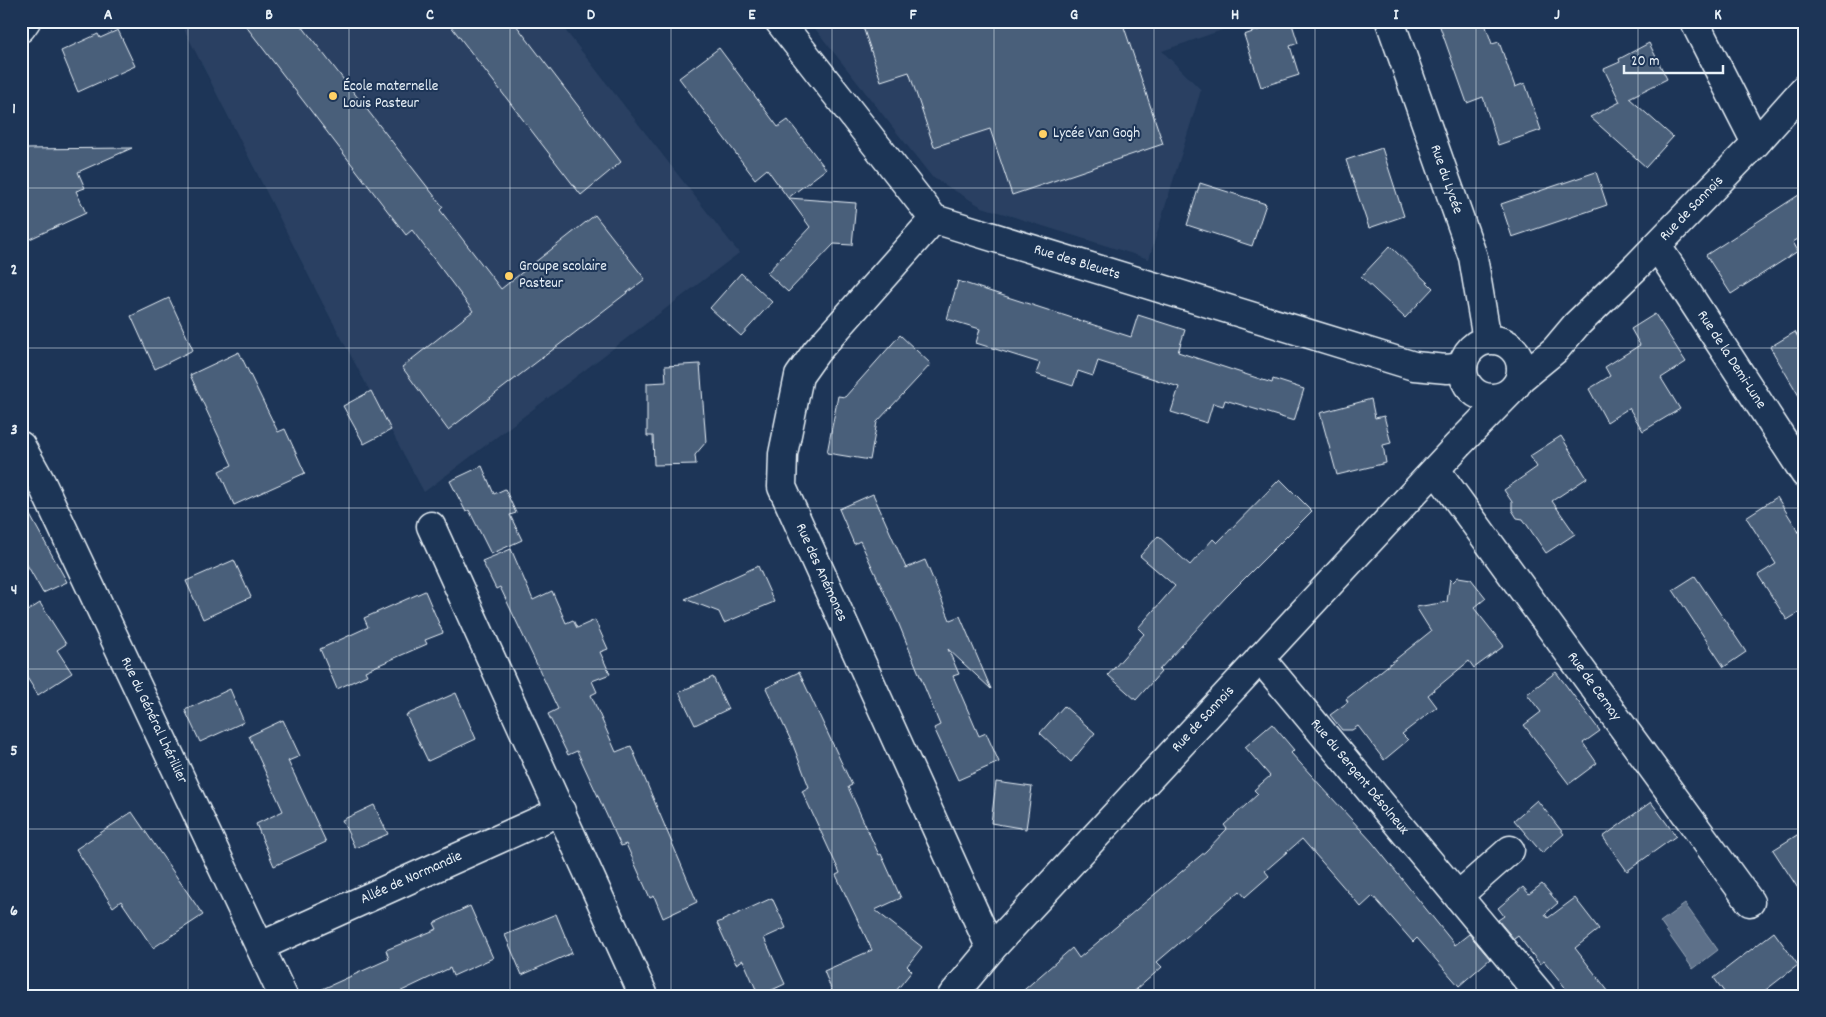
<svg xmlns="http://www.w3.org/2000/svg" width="1826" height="1017" viewBox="0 0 1826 1017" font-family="Dekko,sans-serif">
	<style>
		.built { fill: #2a4162 }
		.water { fill: #5d7089; stroke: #95a4b5 }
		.building { fill: #495e7a; stroke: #e8f1f8 }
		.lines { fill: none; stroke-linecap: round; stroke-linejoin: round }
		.street-casing { stroke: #e8f1f8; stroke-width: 31 }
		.secondary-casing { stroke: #e8f1f8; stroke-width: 31 }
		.street { stroke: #1d3557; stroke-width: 28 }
		.secondary { stroke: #1d3557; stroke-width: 28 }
		.grid { fill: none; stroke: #e8f1f8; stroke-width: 1; stroke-opacity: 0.55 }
		.poi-dot { fill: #ffd166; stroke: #1d3557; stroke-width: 2 }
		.labels { text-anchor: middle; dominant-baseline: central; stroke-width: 4; stroke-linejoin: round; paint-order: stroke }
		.poi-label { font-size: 15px; fill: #e8f1f8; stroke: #1d3557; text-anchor: start }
		.street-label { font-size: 15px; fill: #e8f1f8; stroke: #1d3557 }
		.neatline { fill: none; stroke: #e8f1f8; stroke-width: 2 }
		.grid-label { font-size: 16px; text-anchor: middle; font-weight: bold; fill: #e8f1f8 }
	</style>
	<rect width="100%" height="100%" fill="#1d3557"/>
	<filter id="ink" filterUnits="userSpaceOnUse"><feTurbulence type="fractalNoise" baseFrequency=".02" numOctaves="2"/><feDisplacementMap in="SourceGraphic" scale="10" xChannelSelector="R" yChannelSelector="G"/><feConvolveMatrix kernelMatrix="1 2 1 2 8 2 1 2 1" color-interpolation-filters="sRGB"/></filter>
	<g filter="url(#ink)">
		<g class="built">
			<path d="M180,21H558L739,253L424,492L321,300Z"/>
			<path d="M809,21H1248L1162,51L1201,90L1149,259L982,207L932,177Z"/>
		</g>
		<path class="water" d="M1685,904L1718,950L1693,969L1660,922Z"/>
		<g class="building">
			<path d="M242,21H298L443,207L440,210L501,289L595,215L645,279L448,430L402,367L473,311L412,230L406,235Z"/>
			<path d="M447,21H513L621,162L581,195Z"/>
			<path d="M861,21H1122L1163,144L1012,195L990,129L934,147L909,72L881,81Z"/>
			<path d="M1285,21H1291L1298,43L1290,46L1299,75L1261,87L1244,35Z"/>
			<path d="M1438,21H1484L1492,44L1499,42L1515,87L1525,83L1541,130L1498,145L1483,97L1467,103Z"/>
			<path d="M118,30L135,66L78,92L61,51L98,34L100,38Z"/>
			<path d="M1649,43L1667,79L1629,98L1673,137L1646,167L1590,117L1620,102L1604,69L1620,62L1619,59Z"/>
			<path d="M719,48L778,127L788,120L826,169L788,198L767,169L755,179L679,78Z"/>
			<path d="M132,148L78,172L85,188L76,191L86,213L21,243V149Z"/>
			<path d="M1382,148L1404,216L1369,228L1346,160Z"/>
			<path d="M1596,172L1607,205L1512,237L1501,204Z"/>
			<path d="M1200,183L1266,204L1252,246L1187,225Z"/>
			<path d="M1805,191V235L1793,242L1798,251L1731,294L1706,255Z"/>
			<path d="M789,198L856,203L852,245L834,244L788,292L767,273L810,227Z"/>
			<path d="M1390,246L1433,288L1405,318L1361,277Z"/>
			<path d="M741,273L772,302L741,336L710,308Z"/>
			<path d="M958,281L1131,337L1138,315L1185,330L1178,352L1272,383L1273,379L1304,389L1294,421L1225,400L1223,406L1213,403L1207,423L1171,412L1179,387L1098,361L1093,376L1078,371L1073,386L1036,374L1040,363L976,343L980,329L947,319Z"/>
			<path d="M169,298L193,350L155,369L131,316Z"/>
			<path d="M1655,314L1686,362L1661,378L1680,409L1643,431L1629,408L1607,422L1589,389L1610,376L1605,367L1640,345L1631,329Z"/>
			<path d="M1795,332L1805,349V406L1770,347Z"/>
			<path d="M900,335L931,364L877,422L870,460L827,453L838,396L845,397Z"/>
			<path d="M239,352L278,432L285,429L305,473L234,505L219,471L232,465L190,375Z"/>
			<path d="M700,364L706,442L695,455L696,464L654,465L653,436H647V383L666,382L665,366Z"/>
			<path d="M371,391L391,430L364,444L343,406Z"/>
			<path d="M1371,399L1375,418L1384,416L1391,443L1383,445L1386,463L1337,475L1320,413Z"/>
			<path d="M1561,436L1587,478L1552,501L1575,534L1546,553L1523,519L1517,518L1512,510V502L1504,490L1537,467L1530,456Z"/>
			<path d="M482,466L494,494L505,489L516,513L510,515L522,540L491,554L469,510L466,512L450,481Z"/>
			<path d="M1280,479L1312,511L1226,597L1159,670L1161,672L1136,700L1108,675L1144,634L1138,628L1175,586L1140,556L1158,536L1190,565L1213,539L1217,543Z"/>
			<path d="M873,494L906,568L925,560L950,620L960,616L991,689L948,649L959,674L953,676L979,736L986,733L999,762L958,780L934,728L940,725L898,622L860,541L854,544L839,509Z"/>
			<path d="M1777,497L1805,542V609L1787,620L1758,575L1776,564L1746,517Z"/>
			<path d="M21,499L67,582L43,593L21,554Z"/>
			<path d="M511,549L533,600L552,591L566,623L573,620L577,628L595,620L608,649L600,652L610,674L592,681L597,692L591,695L616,752L631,746L697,902L663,918L654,896L650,898L626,844L621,846L577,751L568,755L548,714L558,709L500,587L496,589L482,561Z"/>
			<path d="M234,560L251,597L203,619L186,581Z"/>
			<path d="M758,566L774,602L724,623L719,612L685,599Z"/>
			<path d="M1695,576L1746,652L1724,667L1673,590Z"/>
			<path d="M1458,577L1471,579L1486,598L1474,608L1504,646L1474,668L1469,661L1428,695L1437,707L1402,734L1408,740L1384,760L1358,726L1352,730H1342L1330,715L1348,702L1346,699L1431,631L1416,607L1447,602L1450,579L1453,582Z"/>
			<path d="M425,591L443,633L425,640L427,644L365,671L367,675L337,689L320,649L368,627L364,618Z"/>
			<path d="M40,603L66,644L57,650L72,673L38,695L21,668V615Z"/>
			<path d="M799,672L852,785L848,787L879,855L881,854L901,898L875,910L922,947L907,966L912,971L892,996H834L824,971L872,950L836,875L840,873L802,791L809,787L793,745L766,688Z"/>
			<path d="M1556,672L1600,731L1583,743L1597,763L1569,784L1524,725L1541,712L1527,694Z"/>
			<path d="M713,677L728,709L695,725L679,692Z"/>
			<path d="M230,689L244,722L200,742L185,710Z"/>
			<path d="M456,693L476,739L428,761L406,715Z"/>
			<path d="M1064,706L1095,733L1071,762L1040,733Z"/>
			<path d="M283,720L300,756L288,761L326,842L274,866L256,824L283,811L249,736Z"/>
			<path d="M1272,724L1294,750L1291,753L1372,842L1455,945L1469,934L1490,959L1459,986L1417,938L1413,942L1373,896L1361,907L1302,839L1265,871L1269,876L1245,897L1240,891L1157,962L1162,967L1129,996H1017L1072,948L1079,958L1206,851L1227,829L1224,825L1258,794L1254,790L1270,776L1245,747Z"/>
			<path d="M996,782L1032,787L1026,829L991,823Z"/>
			<path d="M1537,800L1564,834L1542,853L1514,820Z"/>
			<path d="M1651,802L1676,836L1627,871L1603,837Z"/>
			<path d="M374,805L388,834L355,848L342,820Z"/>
			<path d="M132,812L203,915L153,948L121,901L113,907L76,849Z"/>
			<path d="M1805,830V899L1773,850Z"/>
			<path d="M1542,884L1558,903L1545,914L1548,918L1575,898L1599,929L1575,948L1612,996H1572L1544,961L1540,964L1518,936L1514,939L1498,920L1504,916L1498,908L1523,887L1529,894Z"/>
			<path d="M772,898L786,928L764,938L785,984L759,996L743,960L736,964L717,923Z"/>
			<path d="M470,906L493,958L453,976L450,968L391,996H307L389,959L386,950L437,929L434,923Z"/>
			<path d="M556,914L572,953L522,975L505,935Z"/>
			<path d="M1774,932L1798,965L1758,996H1727L1714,978Z"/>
		</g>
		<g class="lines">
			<defs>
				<g id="street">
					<path id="s1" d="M779,21L934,219L1414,366L1447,369L1463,367"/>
					<path id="s2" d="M1390,21L1473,257L1487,340"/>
					<path d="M1694,21L1756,143"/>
					<path d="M21,28L26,21"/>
					<path id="s3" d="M934,219L816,352L799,376L783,454L782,487L991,949"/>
					<path id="s4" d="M1657,246L1805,474"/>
					<path id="s5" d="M21,446L41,482L283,996"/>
					<path id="s6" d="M1436,470L1750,902"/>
					<path d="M431,526L644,996"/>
					<path id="s7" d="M1260,658L1541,996"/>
					<path d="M1458,896L1510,850"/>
					<path id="s8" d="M261,946L561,811"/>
				</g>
				<g id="secondary">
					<circle cx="1492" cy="369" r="29"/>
					<path id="s9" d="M1521,378L1555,350L1576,325L1636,267L1756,143L1805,88"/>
					<path id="s10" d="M952,996L991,949L1458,445L1509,393"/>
				</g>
			</defs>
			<use href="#street" class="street-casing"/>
			<use href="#secondary" class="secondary-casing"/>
			<use href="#street" class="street"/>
			<use href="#secondary" class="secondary"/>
		</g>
	</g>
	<path class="grid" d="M188,21V996M349,21V996M510,21V996M671,21V996M832,21V996M994,21V996M1154,21V996M1315,21V996M1476,21V996M1638,21V996M21,188H1805M21,348H1805M21,508H1805M21,669H1805M21,829H1805"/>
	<g class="poi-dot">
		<circle cx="333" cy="96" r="5"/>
		<circle cx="1043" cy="134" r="5"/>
		<circle cx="509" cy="276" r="5"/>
	</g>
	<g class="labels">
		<g class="poi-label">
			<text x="343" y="87">École maternelle<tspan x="343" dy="17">Louis Pasteur</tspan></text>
			<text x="1053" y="134">Lycée Van Gogh</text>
			<text x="519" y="267">Groupe scolaire<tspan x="519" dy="17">Pasteur</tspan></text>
		</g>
		<g class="street-label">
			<text stroke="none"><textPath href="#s2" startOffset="168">Rue du Lycée</textPath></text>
			<text stroke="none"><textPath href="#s9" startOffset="241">Rue de Sannois</textPath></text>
			<text stroke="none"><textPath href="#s1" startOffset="401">Rue des Bleuets</textPath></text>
			<text stroke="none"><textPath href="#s4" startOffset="136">Rue de la Demi-Lune</textPath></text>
			<text stroke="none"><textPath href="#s3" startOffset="414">Rue des Anémones</textPath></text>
			<text stroke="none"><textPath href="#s6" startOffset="268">Rue de Cernay</textPath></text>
			<text stroke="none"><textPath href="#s10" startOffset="374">Rue de Sannois</textPath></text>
			<text stroke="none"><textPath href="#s5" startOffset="305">Rue du Général Lhérillier</textPath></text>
			<text stroke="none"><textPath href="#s7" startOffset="155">Rue du Sergent Désolneux</textPath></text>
			<text stroke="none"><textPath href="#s8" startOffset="165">Allée de Normandie</textPath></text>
		</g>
	</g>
	<rect width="1826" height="1017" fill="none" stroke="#1d3557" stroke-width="55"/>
	<path d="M1624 65v8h99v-8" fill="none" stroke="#e8f1f8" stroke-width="2.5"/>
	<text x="1631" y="65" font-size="15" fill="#e8f1f8" stroke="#1d3557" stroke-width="4" paint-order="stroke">20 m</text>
	<rect x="28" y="28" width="1770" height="962" class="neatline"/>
	<g class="grid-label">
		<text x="108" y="19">A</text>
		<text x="269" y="19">B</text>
		<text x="430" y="19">C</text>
		<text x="591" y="19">D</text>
		<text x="752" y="19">E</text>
		<text x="913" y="19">F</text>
		<text x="1074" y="19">G</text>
		<text x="1235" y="19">H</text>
		<text x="1396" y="19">I</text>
		<text x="1557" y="19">J</text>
		<text x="1718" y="19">K</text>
		<text x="14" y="113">1</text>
		<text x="14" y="274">2</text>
		<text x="14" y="434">3</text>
		<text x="14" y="594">4</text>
		<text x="14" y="755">5</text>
		<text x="14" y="915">6</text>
	</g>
</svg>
